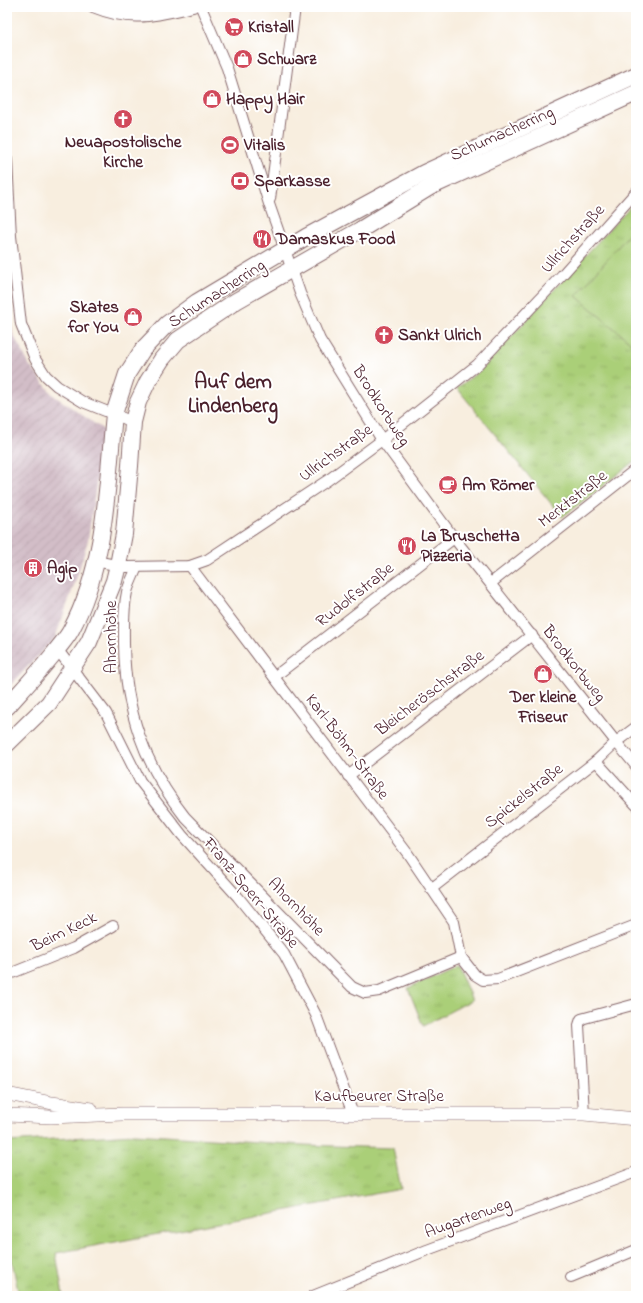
<svg xmlns="http://www.w3.org/2000/svg" width="643" height="1303" viewBox="0 0 643 1303" font-family="'Indie Flower',sans-serif">
	<style>
		.industrial { fill: url(#industrial-furrows) }
		.grass { fill: url(#grass-tufts); stroke: #7a7752 }
		.garden { fill: #aacf78; stroke: #7a7752 }
		.lines { fill: none; stroke-linecap: round; stroke-linejoin: round }
		.minor-casing { stroke: #87676a; stroke-width: 12 }
		.tertiary-casing { stroke: #87676a; stroke-width: 14 }
		.primary-casing { stroke: #87676a; stroke-width: 18 }
		.minor { stroke: #fff; stroke-width: 10 }
		.tertiary { stroke: #fff; stroke-width: 13 }
		.primary { stroke: #fff; stroke-width: 16 }
		.labels { text-anchor: middle; dominant-baseline: central; stroke-width: 4; stroke-linejoin: round; paint-order: stroke }
		.poi-label { font-size: 17px; font-weight: bold; fill: #4a1f2b; stroke: #fff; text-anchor: start }
		.street-label { font-size: 17px; fill: #4a1f2b; stroke: #fff }
		.district-label { font-size: 21px; font-weight: bold; fill: #4a1f2b; stroke: #fff }
	</style>
	<defs>
		<pattern id="industrial-furrows" width="10" height="10" patternUnits="userSpaceOnUse"><rect width="10" height="10" fill="#d2bdc7"/><path d="M-1 1l2-2M0 10L10 0M9 11l2-2" fill="none" stroke="#b6a2ab"/></pattern>
		<pattern id="grass-tufts" width="24" height="20" patternUnits="userSpaceOnUse"><rect width="24" height="20" fill="#aacf78"/><path d="M3 7l-1-3M5 7V3M7 7l1-3M15 17l-1-3M17 17v-4M19 17l1-3" fill="none" stroke="#94b168"/></pattern>
	</defs>
	<rect width="100%" height="100%" fill="#fff"/>
	<filter id="ink" filterUnits="userSpaceOnUse"><feTurbulence type="fractalNoise" baseFrequency=".025" numOctaves="2"/><feDisplacementMap in="SourceGraphic" scale="8" xChannelSelector="R" yChannelSelector="G"/><feConvolveMatrix kernelMatrix="1 2 1 2 8 2 1 2 1" color-interpolation-filters="sRGB"/></filter>
	<filter id="wash" filterUnits="userSpaceOnUse"><feTurbulence type="fractalNoise" baseFrequency=".012" numOctaves="4" result="noise"/><feDisplacementMap in="SourceGraphic" scale="16" xChannelSelector="R" yChannelSelector="G"/><feGaussianBlur stdDeviation="0.9" result="paint"/><feColorMatrix in="noise" values="0 0 0 0 0 0 0 0 0 0 0 0 0 0 0 0 0 1.4 0 .05"/><feComposite in="paint" operator="in"/></filter>
	<g filter="url(#wash)">
		<rect width="100%" height="100%" fill="#f8eedf"/>
		<path class="industrial" d="M7,285L13,334L30,366L53,395L104,430L88,540L76,580L55,638L7,689Z"/>
		<g class="grass">
			<path d="M636,200V460L562,517L457,388L481,370Z"/>
			<path d="M457,965L472,1000L423,1026L408,988Z"/>
			<path d="M134,1134L303,1145L393,1148L401,1189L56,1253L63,1296H19L9,1246H7V1142Z"/>
		</g>
		<path class="garden" d="M636,226V347L576,296Z"/>
	</g>
	<g filter="url(#ink)">
		<g class="lines">
			<defs>
				<g id="minor">
					<path d="M93,7C132,23 154,16 193,7"/>
					<path d="M201,7L227,68L269,204L300,293L320,340L382,440L454,538L616,742L636,766"/>
					<path d="M7,160L11,236L21,324L35,359L46,376L57,386L83,402L133,422"/>
					<path d="M270,199L295,7"/>
					<path d="M95,561L126,567L190,566L207,560L328,480L382,440L477,365L562,275L636,192"/>
					<path d="M190,566L408,854L454,922L461,957L475,975L483,980L498,979L636,925"/>
					<path d="M137,567C134,575 129,584 127,592C123,610 124,627 124,644C125,710 144,765 185,817L352,987L365,993L379,991L461,957"/>
					<path d="M491,583L636,469"/>
					<path d="M57,649L106,713L140,781L182,835L238,897L284,954L316,1015L353,1114"/>
					<path d="M274,677L454,538"/>
					<path d="M596,761L636,805"/>
					<path d="M348,776L532,635"/>
					<path d="M431,889L596,761L616,742L636,727"/>
					<path d="M7,975L74,948L113,926"/>
					<path d="M584,1114L579,1025L581,1019L636,1004"/>
					<path d="M571,1277L636,1250"/>
					<path d="M313,1296L427,1250L636,1172"/>
				</g>
				<g id="tertiary">
					<path d="M7,1094L52,1103L91,1109"/>
					<path d="M7,1115L51,1117L122,1114H584L636,1119"/>
				</g>
				<g id="primary">
					<path d="M7,707C23,689 40,671 55,652C60,645 67,638 71,630C106,565 107,486 114,414L127,374L143,349L167,324L197,302L306,237L424,173L636,75"/>
					<path d="M7,744L49,703L89,642L114,581L118,565L124,534L130,466L133,422L138,402L148,381L162,359L178,340L236,301L360,230L430,187L636,93"/>
				</g>
			</defs>
			<use href="#minor" class="minor-casing"/>
			<use href="#tertiary" class="tertiary-casing"/>
			<use href="#primary" class="primary-casing"/>
			<use href="#minor" class="minor"/>
			<use href="#tertiary" class="tertiary"/>
			<use href="#primary" class="primary"/>
		</g>
	</g>
	<defs>
		<symbol id="supermarket-disc" viewBox="-11 -11 22 22"><circle r="9.5" fill="#d1495b" stroke="#fff"/><path d="M-6-5.5h2.5l.6 2H6L4.5 2H-2.5L-4.4-4H-6ZM-1.5 3.2a1.3 1.3 0 1 0 .1 0ZM3 3.2a1.3 1.3 0 1 0 .1 0Z" fill="#fff"/></symbol>
		<symbol id="shop-disc" viewBox="-11 -11 22 22"><circle r="9.5" fill="#d1495b" stroke="#fff"/><path d="M-5-2.5h2.3a2.7 3.5 0 0 1 5.4 0H5L5.5 6h-11ZM-1.5-2.5h3a1.5 2.3 0 0 0-3 0Z" fill="#fff"/></symbol>
		<symbol id="church-disc" viewBox="-11 -11 22 22"><circle r="9.5" fill="#d1495b" stroke="#fff"/><path d="M-1.2-6h2.4v3.5h3.3v2.4h-3.3V6h-2.4V-.1h-3.3v-2.4h3.3Z" fill="#fff"/></symbol>
		<symbol id="stadium-disc" viewBox="-11 -11 22 22"><circle r="9.5" fill="#d1495b" stroke="#fff"/><path d="M0-5a6.5 5 0 1 0 0 10a6.5 5 0 1 0 0-10ZM-3.5-1.8h7v3.6h-7Z" fill="#fff"/></symbol>
		<symbol id="bank-disc" viewBox="-11 -11 22 22"><circle r="9.5" fill="#d1495b" stroke="#fff"/><path d="M-6-4H6V4H-6ZM0-2.3a2.3 2.3 0 1 0 0 4.6a2.3 2.3 0 1 0 0-4.6Z" fill="#fff"/></symbol>
		<symbol id="restaurant-disc" viewBox="-11 -11 22 22"><circle r="9.5" fill="#d1495b" stroke="#fff"/><path d="M-5-6h1v4h1v-4h1v4h1v-4h1v5L-1.5 .5V6h-2V.5L-5-1ZM5-6V6H3V1.5H1.5Q1.5-4 5-6Z" fill="#fff"/></symbol>
		<symbol id="cafe-disc" viewBox="-11 -11 22 22"><circle r="9.5" fill="#d1495b" stroke="#fff"/><path d="M-5.5-4.5H6V0H3Q3 3.5 0 3.5H-2.5Q-5.5 3.5-5.5 0ZM3-3.2v2h1.7v-2ZM-6 4.5H4V6H-6Z" fill="#fff"/></symbol>
		<symbol id="building-disc" viewBox="-11 -11 22 22"><circle r="9.5" fill="#d1495b" stroke="#fff"/><path d="M-4-6H4V6H1V3H-1V6H-4ZM-2.5-4.3h1.7v1.8h-1.7ZM.8-4.3h1.7v1.8H.8ZM-2.5-1h1.7V.8h-1.7ZM.8-1h1.7V.8H.8Z" fill="#fff"/></symbol>
	</defs>
	<g fill-rule="evenodd">
		<use href="#supermarket-disc" x="223" y="16" width="22" height="22"/>
		<use href="#shop-disc" x="232" y="48" width="22" height="22"/>
		<use href="#shop-disc" x="201" y="88" width="22" height="22"/>
		<use href="#church-disc" x="112" y="108" width="22" height="22"/>
		<use href="#stadium-disc" x="219" y="134" width="22" height="22"/>
		<use href="#bank-disc" x="229" y="170" width="22" height="22"/>
		<use href="#restaurant-disc" x="251" y="228" width="22" height="22"/>
		<use href="#shop-disc" x="122" y="306" width="22" height="22"/>
		<use href="#church-disc" x="373" y="324" width="22" height="22"/>
		<use href="#cafe-disc" x="437" y="474" width="22" height="22"/>
		<use href="#restaurant-disc" x="396" y="535" width="22" height="22"/>
		<use href="#building-disc" x="22" y="557" width="22" height="22"/>
		<use href="#shop-disc" x="532" y="663" width="22" height="22"/>
	</g>
	<g class="labels">
		<g class="poi-label">
			<text x="248" y="27">Kristall</text>
			<text x="257" y="59">Schwarz</text>
			<text x="226" y="99">Happy Hair</text>
			<text x="123" y="142" text-anchor="middle">Neuapostolische<tspan x="123" dy="20">Kirche</tspan></text>
			<text x="244" y="145">Vitalis</text>
			<text x="254" y="181">Sparkasse</text>
			<text x="276" y="239">Damaskus Food</text>
			<text x="119" y="307" text-anchor="end">Skates<tspan x="119" dy="20">for You</tspan></text>
			<text x="398" y="335">Sankt Ulrich</text>
			<text x="462" y="485">Am Römer</text>
			<text x="421" y="536">La Bruschetta<tspan x="421" dy="20">Pizzeria</tspan></text>
			<text x="47" y="568">Agip</text>
			<text x="543" y="697" text-anchor="middle">Der kleine<tspan x="543" dy="20">Friseur</tspan></text>
		</g>
		<g class="street-label">
			<text transform="translate(502 134) rotate(-24)">Schumacherring</text>
			<text transform="translate(573 239) rotate(-48)">Ullrichstraße</text>
			<text transform="translate(217 294) rotate(-33)">Schumacherring</text>
			<text transform="translate(381 406) rotate(57)">Brodkorbweg</text>
			<text transform="translate(336 453) rotate(-36)">Ullrichstraße</text>
			<text transform="translate(573 499) rotate(-38)">Merktstraße</text>
			<text transform="translate(355 595) rotate(-38)">Rudolfstraße</text>
			<text transform="translate(111 637) rotate(-90)">Ahornhöhe</text>
			<text transform="translate(574 664) rotate(52)">Brodkorbweg</text>
			<text transform="translate(430 693) rotate(-37)">Bleicheröschstraße</text>
			<text transform="translate(347 747) rotate(53)">Karl-Böhm-Straße</text>
			<text transform="translate(524 796) rotate(-38)">Spickelstraße</text>
			<text transform="translate(251 893) rotate(50)">Franz-Sperr-Straße</text>
			<text transform="translate(296 907) rotate(46)">Ahornhöhe</text>
			<text transform="translate(64 932) rotate(-26)">Beim Keck</text>
			<text x="379" y="1096">Kaufbeurer Straße</text>
			<text transform="translate(468 1218) rotate(-20)">Augartenweg</text>
		</g>
		<g class="district-label">
			<text x="233" y="383">Auf dem<tspan x="233" dy="24">Lindenberg</tspan></text>
		</g>
	</g>
	<rect width="643" height="1303" fill="none" stroke="#fff" stroke-width="24"/>
</svg>
